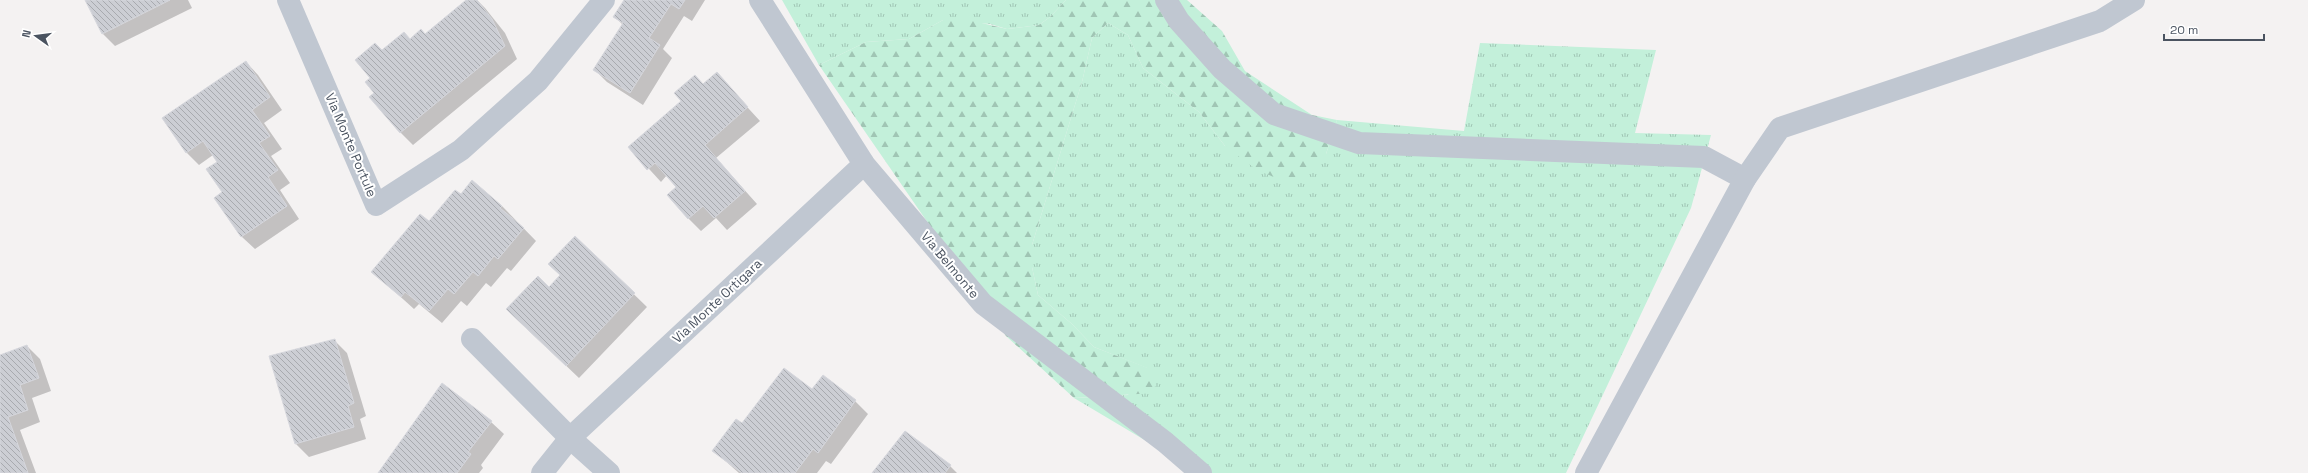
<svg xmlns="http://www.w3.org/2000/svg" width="2308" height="473" viewBox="0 0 2308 473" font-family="'Space Grotesk',sans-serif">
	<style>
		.grass { fill: url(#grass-tufts) }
		.forest { fill: url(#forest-firs) }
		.shadow { fill: #0003 }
		.building { fill: url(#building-back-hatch); stroke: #d6d7dd }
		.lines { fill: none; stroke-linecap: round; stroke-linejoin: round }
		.minor { stroke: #c0c7d1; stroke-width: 22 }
		.labels { text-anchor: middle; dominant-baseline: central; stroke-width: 4; stroke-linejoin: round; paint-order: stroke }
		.street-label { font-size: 13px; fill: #4a5360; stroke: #fff }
	</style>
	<defs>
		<pattern id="grass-tufts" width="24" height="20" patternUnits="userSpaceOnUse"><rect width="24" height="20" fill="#c3f0da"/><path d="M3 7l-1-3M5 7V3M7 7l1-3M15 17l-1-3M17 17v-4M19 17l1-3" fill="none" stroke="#a0c5b4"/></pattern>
		<pattern id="forest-firs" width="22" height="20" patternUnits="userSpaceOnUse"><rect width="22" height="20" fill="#c3f0da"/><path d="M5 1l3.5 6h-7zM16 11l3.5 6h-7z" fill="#a0c5b4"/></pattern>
		<pattern id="building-back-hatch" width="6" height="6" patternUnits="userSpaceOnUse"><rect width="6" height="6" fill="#ccced4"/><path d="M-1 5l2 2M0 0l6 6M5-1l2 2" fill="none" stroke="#a8aaaf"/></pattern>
	</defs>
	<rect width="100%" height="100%" fill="#f4f2f2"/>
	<g class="grass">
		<path d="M782,0H1066L1050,17L1039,25L1007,29L990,24L943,20L909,39L866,42L819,65Z"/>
		<path d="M1108,23L1128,35L1143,68L1199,112L1225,146L1326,154L1337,120L1464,131L1480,43L1656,50L1635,133L1711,135L1691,208L1566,473H1200L1074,398L1128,395L1147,368L1094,347L1072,324L1038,295L1032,267V245L1082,82L1092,38Z"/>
	</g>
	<path class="forest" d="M1066,0H1187L1222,31L1245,71L1312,115L1337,120L1326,154L1311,173L1286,182L1257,170L1225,146L1199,112L1143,68L1128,35L1108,23L1092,38L1082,82L1032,245V267L1038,295L1072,324L1094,347L1148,368L1156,378L1154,393L1074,398L1006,336L819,65L866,42L909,39L943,20H969L1007,29L1039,25L1050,17Z"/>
	<g class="shadow">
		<path d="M86,0H188L192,8L115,46L102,33Z"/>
		<path d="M467,0H477L485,8L505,33L517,59L413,145L401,133L375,93L372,78L382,51L425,35Z"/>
		<path d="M625,0H705L692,21L684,16L663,49L672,58L643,105L607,82L595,70L623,25L615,17Z"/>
		<path d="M246,62L258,75L282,110L264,123L282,149L271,156L290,183L280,190L299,219L255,249L242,237L215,198L223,193L218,162L213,155L199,165L187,153L163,118Z"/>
		<path d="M716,73L760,121L716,158L757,204L727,230L716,218L701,231L688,218L678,187L667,175L661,182L629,147Z"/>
		<path d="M472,182L502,206L536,241L511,271L507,268L491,287L486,283L467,306L461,301L442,323L419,304L414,309L373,272L461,196Z"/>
		<path d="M575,237L647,307L579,378L520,322L561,275Z"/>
		<path d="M334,340L347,353L366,416L360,419L366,439L309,457L296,444L270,357Z"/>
		<path d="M27,346L40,359L51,391L32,398L40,422L20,430L36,473H0V356Z"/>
		<path d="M442,384L491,422L504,434L481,465L483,468L479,473H379Z"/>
		<path d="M813,390L855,401L868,414L831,464L826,461L817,473H739L714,451L742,424Z"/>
		<path d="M950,466L957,473H874Z"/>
	</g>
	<g class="building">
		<path d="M85,0H170L102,34Z"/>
		<path d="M466,0H477L492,19L505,46L400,133L369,97L374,93L365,82L370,78L355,60L375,43L382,50L404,32L410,39L421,29L425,34Z"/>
		<path d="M624,0H685L679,9L671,4L649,38L660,45L630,93L593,70L623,23L613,17Z"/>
		<path d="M246,61L270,97L252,110L270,136L259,143L278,170L268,177L287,206L241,237L214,198L222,192L206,169L217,162L203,141L186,153L162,118Z"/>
		<path d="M717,72L748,107L705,145L745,191L714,218L703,206L688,219L667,195L676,187L655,163L647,170L628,147L681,101L674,93L695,75L703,84Z"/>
		<path d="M472,180L502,206L500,208L524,228L498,259L494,256L478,276L473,272L454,294L448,289L429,311L405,292L401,297L371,272L420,214L429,221L455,190L461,194Z"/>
		<path d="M575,236L635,293L566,366L506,309L538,276L549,287L560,275L548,264Z"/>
		<path d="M335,339L354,403L348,406L354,427L295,444L269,356Z"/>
		<path d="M27,345L39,378L20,385L28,410L8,417L28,473H0V355Z"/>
		<path d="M784,368L812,389L823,375L856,400L818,453L813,449L795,473H742L712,451L736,419L742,423Z"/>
		<path d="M442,383L492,421L468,452L471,454L457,473H378Z"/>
		<path d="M905,431L951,465L945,473H872Z"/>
	</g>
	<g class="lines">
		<g class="minor">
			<path d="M288,0L376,205L461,150L538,81L604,0"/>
			<path d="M760,0L864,164L983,304L1165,442L1201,473"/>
			<path d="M1166,0L1179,21L1222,69L1274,114L1359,143L1704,157L1745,179"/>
			<path d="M472,339L570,438L609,473"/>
			<path d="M542,473L570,438L864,164"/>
			<path d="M1586,473L1745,179L1780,128L2100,21L2134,0"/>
		</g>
	</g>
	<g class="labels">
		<g class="street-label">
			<text transform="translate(351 145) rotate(67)">Via Monte Portule</text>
			<text transform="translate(950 265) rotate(50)">Via Belmonte</text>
			<text transform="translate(717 301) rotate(-43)">Via Monte Ortigara</text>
		</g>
	</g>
	<g transform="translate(36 36) rotate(284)" stroke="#ffffff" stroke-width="3" paint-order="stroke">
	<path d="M0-3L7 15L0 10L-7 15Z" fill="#4a5360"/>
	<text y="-6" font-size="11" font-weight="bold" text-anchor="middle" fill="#4a5360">N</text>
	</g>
	<path d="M2164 34v6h100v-6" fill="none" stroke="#4a5360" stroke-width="2"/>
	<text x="2170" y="34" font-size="12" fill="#4a5360" stroke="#ffffff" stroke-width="3" paint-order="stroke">20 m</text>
</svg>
